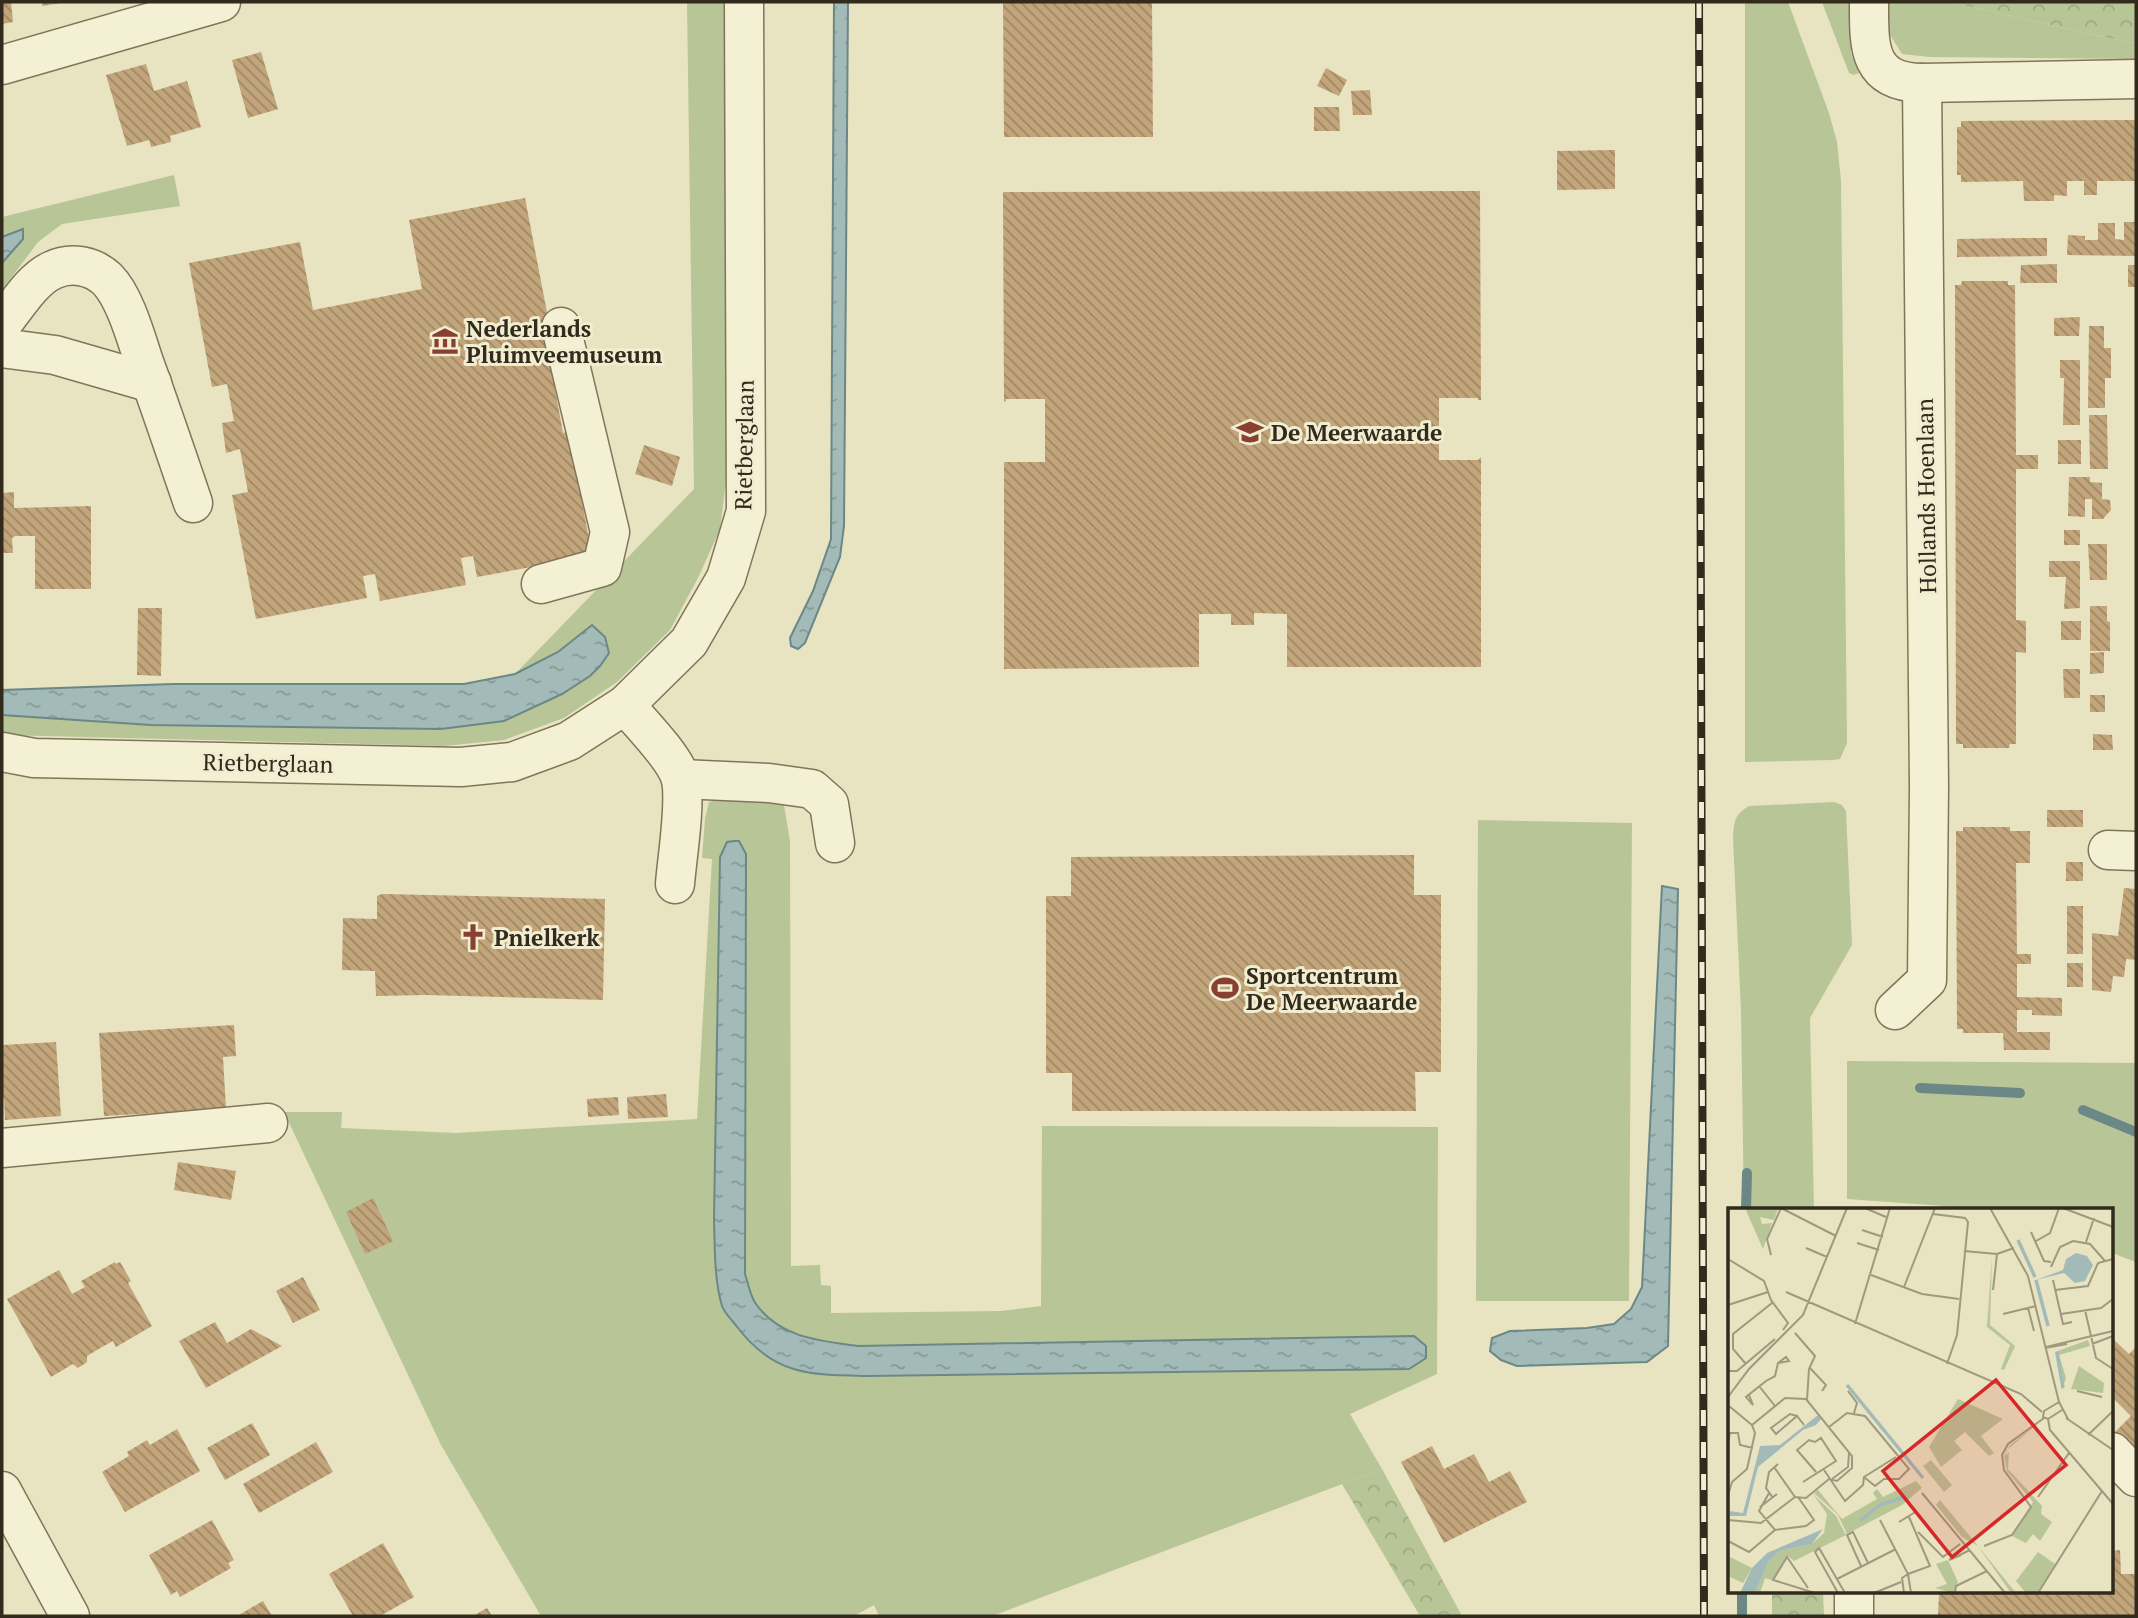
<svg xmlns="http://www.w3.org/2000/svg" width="2138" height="1618" viewBox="0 0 2138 1618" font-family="'PT Serif',serif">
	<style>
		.green { fill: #b8c597; fill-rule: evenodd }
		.forest { fill: url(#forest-crowns) }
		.water { fill: url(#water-ripples); stroke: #6c8886; stroke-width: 2 }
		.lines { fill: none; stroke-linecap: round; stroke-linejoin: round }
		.stream { stroke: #6c8886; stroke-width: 10 }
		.building { fill: url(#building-back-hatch) }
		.minor-casing { stroke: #80755b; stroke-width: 41 }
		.minor { stroke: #f4f0d3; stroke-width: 38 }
		.rail-casing { stroke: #312a1d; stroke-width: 8 }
		.rail { stroke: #f1edd0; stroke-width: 5; stroke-dasharray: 16; stroke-linecap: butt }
		.labels { text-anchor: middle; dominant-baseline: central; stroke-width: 6; stroke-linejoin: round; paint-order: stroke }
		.poi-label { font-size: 23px; font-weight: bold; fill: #312a1d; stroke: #f1edd0; text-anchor: start }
		.street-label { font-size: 23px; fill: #312a1d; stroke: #f1edd0 }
		.inset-river { fill: none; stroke: #a3bbb8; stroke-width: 3.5 }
		.inset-road { fill: none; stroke: #9f997f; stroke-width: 2 }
		.view { fill: #d62828; fill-opacity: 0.15; stroke: #d62828; stroke-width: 3.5 }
		.inset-edge { fill: none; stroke: #312a1d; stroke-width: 3.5 }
	</style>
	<defs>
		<pattern id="forest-crowns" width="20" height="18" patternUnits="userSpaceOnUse" patternTransform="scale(1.75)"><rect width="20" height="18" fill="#b8c597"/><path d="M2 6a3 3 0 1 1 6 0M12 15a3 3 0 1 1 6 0" fill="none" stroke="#9fa982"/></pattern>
		<pattern id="water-ripples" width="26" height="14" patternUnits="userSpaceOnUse" patternTransform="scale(1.75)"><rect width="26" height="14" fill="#a3bbb8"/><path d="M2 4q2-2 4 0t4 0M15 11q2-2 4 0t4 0" fill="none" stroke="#859895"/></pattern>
		<pattern id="building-back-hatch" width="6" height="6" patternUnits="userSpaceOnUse" patternTransform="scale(1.75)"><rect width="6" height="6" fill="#c3a57b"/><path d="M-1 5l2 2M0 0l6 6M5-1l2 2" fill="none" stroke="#9f8764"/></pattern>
	</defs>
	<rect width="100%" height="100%" fill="#e8e3c1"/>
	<g class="green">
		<path d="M687,2H725L727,473L720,529L699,576L670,630L617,682L564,718L504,740L444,746L2,735V715L151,725L441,729L504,721L600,666L609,653L605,637L591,625L558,652L515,674L694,489Z"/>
		<path d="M1745,2H1788L1829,113L1837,142L1841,181L1847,743L1840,759L1832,760L1745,762Z"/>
		<path d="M1822,2H1851V53L1859,73L1854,75L1849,73Z"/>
		<path d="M1888,2H1949L2136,44V59L1930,57L1902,54L1889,33Z"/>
		<path d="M174,175L180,206L62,224L38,242L2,290V217Z"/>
		<path d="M727,798L784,805L790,841L791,1266L820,1265L821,1285L831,1286V1313L1001,1311L1041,1306L1042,1126L1438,1127L1437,1374L1350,1414L1382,1469L992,1616H879L874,1605L854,1616H541L441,1445L284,1112H342L341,1128L456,1133L697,1119L712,859L702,858L705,819L709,802ZM746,854L745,1274C748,1283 750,1296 756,1304C780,1338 820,1341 858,1346L1414,1336L1426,1346V1358L1409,1369L820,1375L723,1308L716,1267L714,1220Z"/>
		<path d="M1834,802L1842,805L1846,811L1852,945L1810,1018L1814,1210H1744L1741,1011L1733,838C1734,822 1734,815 1749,806Z"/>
		<path d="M1478,820L1632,823L1629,1301H1476Z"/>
		<path d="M1847,1061L2136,1063V1262L2112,1253V1210H1961L1944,1206L1847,1199Z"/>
	</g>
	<g class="forest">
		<path d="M1949,2H2126L2136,5V44Z"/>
		<path d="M1382,1469L1462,1616H1420L1342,1484Z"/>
		<path d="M1772,1592H1823L1824,1616H1772Z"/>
	</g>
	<g class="water">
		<path d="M834,2H848L844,526L840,557L805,643L798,649L791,646L790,638L813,591L831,539Z"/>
		<path d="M23,229V239L2,263V237Z"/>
		<path d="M592,625L605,637L609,653L600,666L590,676L562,694L504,721L441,729L151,725L2,715V690L173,684H464L515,674L558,652Z"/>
		<path d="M734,841H739L746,854L745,1274C748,1283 750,1296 756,1304C780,1338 821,1341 858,1346L1414,1336L1426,1346V1358L1409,1369L868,1376C812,1375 775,1376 738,1328C733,1321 725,1314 722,1306C714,1279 715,1248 714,1220L720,857L727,842Z"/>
		<path d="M1662,886L1678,889L1668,1346L1647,1362L1517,1366L1501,1360L1490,1351L1492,1338L1510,1331L1587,1328L1614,1324L1631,1309L1642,1287Z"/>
	</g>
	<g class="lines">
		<g class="stream">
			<path d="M1920,1088L2020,1093"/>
			<path d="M2083,1110L2136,1132"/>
			<path d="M1746,1210L1747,1173"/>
			<path d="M1742,1616V1592"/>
		</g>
	</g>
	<g class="building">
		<path d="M2,2H11L13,22L2,24Z"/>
		<path d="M42,2H61V3L42,6Z"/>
		<path d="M1003,2H1152L1153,137H1004Z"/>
		<path d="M261,52L278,109L248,118L232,60Z"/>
		<path d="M146,64L154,91L187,81L201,127L170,136L171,142L151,147L149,140L127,146L106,75Z"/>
		<path d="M1326,68L1347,80L1339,96L1317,86Z"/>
		<path d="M1370,90L1372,115H1353L1351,91Z"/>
		<path d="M1314,107H1339L1340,131H1314Z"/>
		<path d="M2136,120V181H2097V195H2084V181H2067V196L2054,195V201H2024L2023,181L1961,182V175H1957V127H1961V121Z"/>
		<path d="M1615,150V189L1557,190V151Z"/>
		<path d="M1480,191L1481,400H1478V398H1439V460H1478L1481,457V667H1287V614L1254,613V625H1231V614H1199V667L1004,669V462H1045V399H1006V401L1004,402L1003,192Z"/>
		<path d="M525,198L549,323L543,324L563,433L569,431L592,556L477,577L473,556L461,558L466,585L380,601L375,574L363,576L367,598L256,619L232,495L248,492L240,449L226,453L222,423L234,421L227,384L212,387L189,263L300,242L313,310L422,289L409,220Z"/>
		<path d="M2124,222H2136V256L2067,255L2068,235L2085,236V240H2098V223H2115V239L2124,240Z"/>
		<path d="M2023,238H2047V256L1957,257V239Z"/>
		<path d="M2057,264V283H2020L2021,265Z"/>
		<rect x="2128" y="265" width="8" height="22"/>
		<path d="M1962,281H2008V285H2015L2016,455H2038V469H2016V620L2026,621V653L2016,652V744H2010L2009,748H1963V744H1956L1955,285H1961Z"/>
		<path d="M2080,317L2079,336H2054V318Z"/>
		<path d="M2089,326H2104V348H2111V378H2105V408H2088Z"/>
		<path d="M2060,360H2080V425H2063L2064,378H2060Z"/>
		<path d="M2089,415H2107L2108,469H2090Z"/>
		<rect x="2058" y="440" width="23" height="24"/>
		<path d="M644,445L680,457L672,486L635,474Z"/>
		<path d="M2069,477H2090V482L2102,483V499L2110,500L2111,510L2103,519H2092V499H2085V517L2068,516Z"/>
		<path d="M14,492V508L91,506V589H35V536H15L12,538L13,553H2V493Z"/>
		<rect x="2064" y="530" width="16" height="15"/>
		<path d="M2088,544H2107V580H2090Z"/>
		<path d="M2049,561H2080V608L2064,609L2066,577H2049Z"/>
		<path d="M2090,606H2107V621L2110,622V651H2090Z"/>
		<path d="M138,608H162L161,676L137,675Z"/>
		<rect x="2061" y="621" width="20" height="19"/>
		<path d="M2104,652V673L2090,674V653Z"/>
		<path d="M2063,669H2080V698H2064Z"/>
		<rect x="2090" y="695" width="15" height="17"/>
		<path d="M2093,734L2112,735L2113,750H2093Z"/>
		<rect x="2047" y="810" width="36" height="17"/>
		<path d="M1963,827H2010V831H2030V863H2016L2017,954H2031V964H2017V997L2062,998V1016L2032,1015V1010H2017V1032H2050V1050H2004L2003,1033H1963V1029H1957L1956,831H1963Z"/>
		<path d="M1414,855V895H1441V1072H1415L1416,1111H1072V1073H1046V896H1071V857Z"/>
		<rect x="2066" y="862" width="17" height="19"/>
		<path d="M2124,888L2136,889V960L2126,959L2124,977L2113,976L2111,992L2092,990V933L2118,936Z"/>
		<path d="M382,894L605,899L603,1000L426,995L376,996L375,971L342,970L343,918L377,919V896Z"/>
		<rect x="2067" y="906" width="16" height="48"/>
		<rect x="2067" y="963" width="16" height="24"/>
		<path d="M234,1025L236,1056L223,1057L226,1109L104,1116L99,1033Z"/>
		<path d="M56,1042L61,1116L5,1120L4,1098L2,1099V1045Z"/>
		<path d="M666,1094L668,1117L628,1119L627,1097Z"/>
		<path d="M618,1097L619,1115L588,1117L587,1099Z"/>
		<path d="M178,1162L236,1171L231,1200L174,1190Z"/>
		<path d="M373,1198L393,1241L365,1254L346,1212Z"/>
		<path d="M115,1262L116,1264L120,1262L131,1281L128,1283L152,1326L116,1347L113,1341L102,1347L87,1356V1362L78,1368L73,1364L51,1377L7,1299L59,1270L72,1294L85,1287L81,1281Z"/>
		<path d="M303,1277L320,1310L293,1323L276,1291Z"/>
		<path d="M215,1322L227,1343L251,1329L282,1346L206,1388L179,1341Z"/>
		<path d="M2112,1338L2129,1354L2136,1347V1449L2131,1454L2112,1435L2131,1416L2112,1397Z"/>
		<path d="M252,1423L270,1455L225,1480L207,1448Z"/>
		<path d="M177,1429L200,1471L125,1512L102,1472L129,1456L127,1452L147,1440L150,1445Z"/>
		<path d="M316,1442L333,1472L259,1513L243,1484Z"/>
		<path d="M1432,1446L1444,1469L1474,1454L1489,1482L1510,1471L1527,1502L1444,1543L1401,1462Z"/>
		<path d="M212,1520L234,1560L228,1563L231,1568L180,1597L177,1591L171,1595L149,1555Z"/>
		<path d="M383,1543L414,1597L380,1616H353L329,1574Z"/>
		<path d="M2120,1550L2121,1574H2136V1616H1938L1939,1592H2112V1551Z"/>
		<path d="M263,1601L272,1616H237Z"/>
		<path d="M487,1608L492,1616H473Z"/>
	</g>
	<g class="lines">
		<defs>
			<g id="minor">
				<path d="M1869,2C1869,46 1867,82 1922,83L1929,787L1927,980L1895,1010"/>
				<path d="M2,65L221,2"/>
				<path d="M1922,83L2136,79"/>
				<path d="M2,324C16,307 32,279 53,270C71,261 93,266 107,279C125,297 136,338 144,362C161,409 177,456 193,503"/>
				<path d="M2,348L55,355L152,383"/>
				<path d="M541,584L602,567L610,532L561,327"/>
				<path d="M625,705C640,722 677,760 681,780C686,804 677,858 675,884"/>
				<path d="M2,752L34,758L461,767L512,762L569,741L625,705L689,642L726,578L746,511L744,2"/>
				<path d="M681,779L769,783L812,789L829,804L835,843"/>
				<path d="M2108,850L2136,851"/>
				<path d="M2,1148L268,1123"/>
				<path d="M2112,1452L2136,1477"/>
				<path d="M2,1491L70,1616"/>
				<path d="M1854,1616V1592"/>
			</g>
		</defs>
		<use href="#minor" class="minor-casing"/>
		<use href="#minor" class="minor"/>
		<defs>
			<path id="rail" d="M1699,2L1704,1616"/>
		</defs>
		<use href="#rail" class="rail-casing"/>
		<use href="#rail" class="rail"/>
	</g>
	<defs>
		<symbol id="museum-bare" viewBox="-9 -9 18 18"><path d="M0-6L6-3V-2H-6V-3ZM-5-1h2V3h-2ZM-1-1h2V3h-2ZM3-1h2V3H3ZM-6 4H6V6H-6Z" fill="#893f31" stroke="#f1edd0" stroke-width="2.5" paint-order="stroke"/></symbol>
		<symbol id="school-bare" viewBox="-9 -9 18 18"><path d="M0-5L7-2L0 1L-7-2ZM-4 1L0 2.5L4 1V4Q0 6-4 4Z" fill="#893f31" stroke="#f1edd0" stroke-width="2.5" paint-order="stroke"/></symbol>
		<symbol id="church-bare" viewBox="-9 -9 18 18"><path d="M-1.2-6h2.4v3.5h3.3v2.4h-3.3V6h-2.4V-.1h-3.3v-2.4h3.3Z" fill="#893f31" stroke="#f1edd0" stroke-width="2.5" paint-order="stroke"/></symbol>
		<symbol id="stadium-bare" viewBox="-9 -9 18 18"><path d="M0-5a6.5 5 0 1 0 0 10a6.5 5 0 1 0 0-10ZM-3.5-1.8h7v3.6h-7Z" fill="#893f31" stroke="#f1edd0" stroke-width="2.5" paint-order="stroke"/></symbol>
	</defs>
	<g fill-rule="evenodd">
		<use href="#museum-bare" x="426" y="322" width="38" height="38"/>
		<use href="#school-bare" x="1231" y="413" width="38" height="38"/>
		<use href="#church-bare" x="454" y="918" width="38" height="38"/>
		<use href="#stadium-bare" x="1206" y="969" width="38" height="38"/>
	</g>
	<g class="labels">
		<g class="poi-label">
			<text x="466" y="328">Nederlands<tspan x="466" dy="26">Pluimveemuseum</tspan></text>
			<text x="1271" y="432">De Meerwaarde</text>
			<text x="494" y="937">Pnielkerk</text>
			<text x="1246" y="975">Sportcentrum<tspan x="1246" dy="26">De Meerwaarde</tspan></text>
		</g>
		<g class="street-label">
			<text transform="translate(744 445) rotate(-89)">Rietberglaan</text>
			<text transform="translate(1926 496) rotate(-91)">Hollands Hoenlaan</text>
			<text transform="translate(268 763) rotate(1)">Rietberglaan</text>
		</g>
	</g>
	<g transform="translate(1728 1208)">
		<rect width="385" height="385" fill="#e8e3c1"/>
		<path d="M17,0H50L46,12L32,9L34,16L44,15L35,41ZM360,132L362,138L331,147L338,170L334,182L327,144ZM230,191L275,211L253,228L266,245L261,248L237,224L226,233L234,242L213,259L201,239ZM310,216L280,241L277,248L281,244L280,261L314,298L313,306L324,314L312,333L305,326L298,335L284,328L305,294L279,263L276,248L282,237ZM203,252L224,277L216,284L195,258ZM188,273L194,280L174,297L119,326L110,307L86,285L90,282L114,311L149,291L145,285L149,281L155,289ZM85,286L108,308L118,327L66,353L60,348L44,372L37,370L32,385H27L41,353L52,343L84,336L96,325L99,306ZM212,292L250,338L288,385H283L250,338L234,329L208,297ZM310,344L327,356L309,385H298L288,373ZM0,348L24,360L15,375L0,368ZM220,352L230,374L225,385L207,380L219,376L208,356Z" fill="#b8c597"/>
		<path d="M264,48L262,117L287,138L276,162L273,161L282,137L259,119ZM351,158L376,175L375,185L343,181Z" fill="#b8c597"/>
		<path d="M348,45L359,48L365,57L357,73L347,75L336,65L308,72L335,62L338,51ZM90,207L93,211L88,217L75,222L30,259L18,308H0L2,303L15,305L32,238L52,237ZM95,321L84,336L52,343L41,353L27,385H12L24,360L39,345Z" fill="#a3bbb8"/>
		<path class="inset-river" d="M290,32L307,69M308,72L320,118M329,144L335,180M119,177L195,270M132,313L152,297L179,288"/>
		<path class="inset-road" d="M53,0L108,28M137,0L158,9M262,0L300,68L331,194L340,211M335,0L385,19M205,6L237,10L240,14L229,127L219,156M134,22L155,29M303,24L316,53L323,54M308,33L322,25L331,0M358,34L366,10M129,35L151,42M78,40L99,49M236,43L269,46L286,40M43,47L39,31L53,0M0,51L36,73L43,92L60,115L55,122M323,59L332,39L345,33L362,36L377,53M143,67L194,86L231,91M325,72L335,116L344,114M176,79L207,0M265,82L269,46M327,82L360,78L370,55L385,51M58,84L293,186L314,204M0,97L40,84M300,100L306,123M357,102L368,150L385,161M275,106L308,98M333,106L373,100L385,91M127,116L162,0M67,125L87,148L81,161L79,192M364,136L385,128M318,139L385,123M317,140L339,136M18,156L5,141V126L44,95M82,160L98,177L94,183M0,163H9L47,131M31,178L47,198M120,183L129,195L126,205M349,183L374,189M21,187L25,197L18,189L38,173L47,168L50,155L58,149L61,153L50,155M0,189L21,161L75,107L119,0M331,194L316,203L315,209L320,211L334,202M69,208L62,206L43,220L48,226L69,208L76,217M338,210L385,242M320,211L322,222L385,296M101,219L119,205L137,208L181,261L171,271H156L147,278L136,269M360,227L385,203M0,234L2,225H10L12,237L25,240M46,259L67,289M96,262L117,293L135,277L136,269L168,249M104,271L120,259L121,245M75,274L108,253L93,230L87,234L81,232L69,242L88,264M41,285L31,303L47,322L78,318L86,312L70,289M194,285L277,385M0,287L4,274L19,261L27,225L24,217L1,198M310,289L341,245M45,290L38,280L41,264L50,256M32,299L49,286M0,312L33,315L67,289L78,290L101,271L109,273L124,260V248L78,191L57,190L24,217M152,312L180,366L183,385M171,314L189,303M190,324L215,349L232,336M0,333L21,344L47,322M256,338L284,327L303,299L276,262L274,247L280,236L316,210M233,347L221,352L242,342M133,358L119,327L125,324L140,355M180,366L202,358L181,309M109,371L168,341M80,380L59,349L45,372L87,385M110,385L87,344L91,340L117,385M146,385L173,374M176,385L174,370L180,366M227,385L228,378L259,363M310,385L374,283"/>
		<path class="view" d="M268,172L338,257L224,349L155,263Z"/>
		<rect width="385" height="385" class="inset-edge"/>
	</g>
	<rect width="2138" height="1618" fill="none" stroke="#312a1d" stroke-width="7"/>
</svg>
